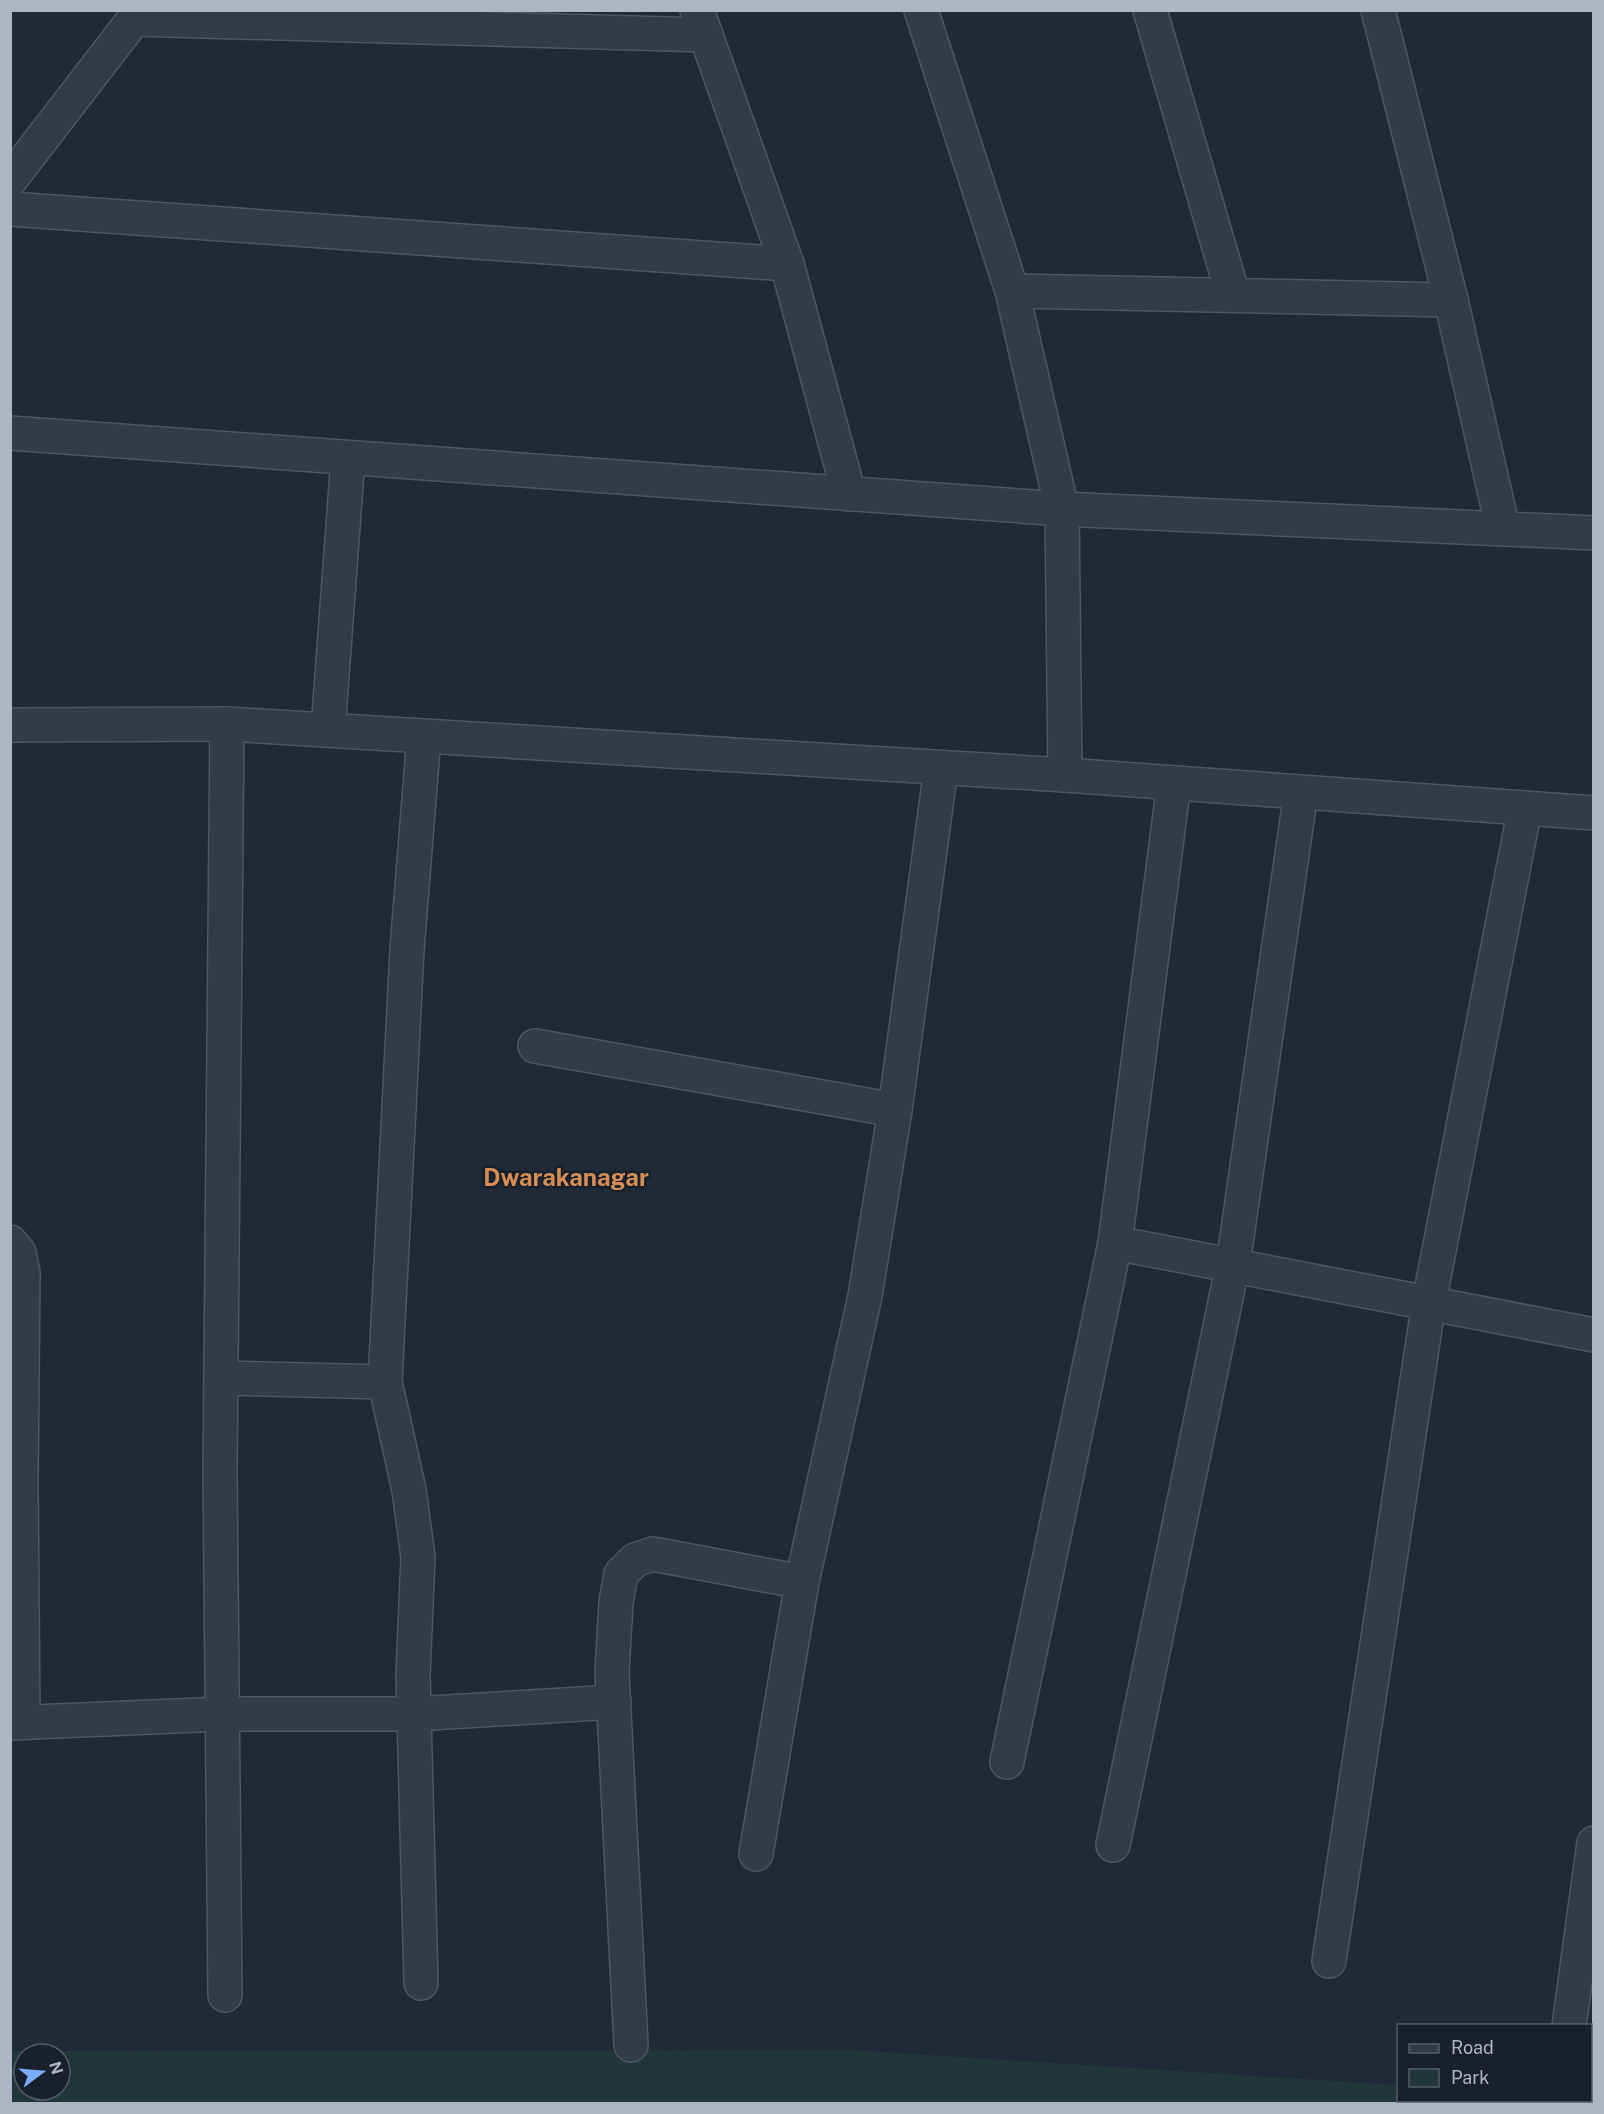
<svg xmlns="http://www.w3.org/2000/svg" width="1604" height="2114" viewBox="0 0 1604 2114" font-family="'Public Sans',sans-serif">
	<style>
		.green { fill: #213638; fill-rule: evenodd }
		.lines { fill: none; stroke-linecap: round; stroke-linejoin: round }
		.minor-casing { stroke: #4d5663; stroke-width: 36 }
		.tertiary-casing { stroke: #4d5663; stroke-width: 36 }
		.minor { stroke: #323b48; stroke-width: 33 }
		.tertiary { stroke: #323b48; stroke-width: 33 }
		.labels { text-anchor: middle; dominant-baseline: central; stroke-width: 5; stroke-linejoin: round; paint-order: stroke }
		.district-label { font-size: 24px; font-weight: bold; fill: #d78e55; stroke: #18202c }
	</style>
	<rect width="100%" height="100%" fill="#1f2937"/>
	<path class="green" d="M852,2050L1398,2085V2100H1500V2103L11,2104L10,2051ZM24,2054H60V2090H24Z"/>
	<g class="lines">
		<defs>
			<g id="minor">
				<path d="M697,10L787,264L849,494"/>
				<path d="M1150,10L1233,295"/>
				<path d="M1378,10L1451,300L1503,529"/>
				<path d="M134,19L706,35"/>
				<path d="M10,180L141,10"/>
				<path d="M10,209L787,264"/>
				<path d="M1012,291L1451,300"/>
				<path d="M10,433L1062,509L1594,533"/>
				<path d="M328,730L348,458"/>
				<path d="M535,1046L895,1110"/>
				<path d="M10,1242L19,1253L23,1273L21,1481L23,1722"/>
				<path d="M1115,1243L1594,1335"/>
				<path d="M221,1378L385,1382"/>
				<path d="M10,1723L222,1714H414L614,1702"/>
				<path d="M1007,1762L1115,1243L1174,783"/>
				<path d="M1113,1845L1233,1264L1301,792"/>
				<path d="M756,1854L802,1582L865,1296L895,1110L941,768"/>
				<path d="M1329,1961L1429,1302L1525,808"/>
				<path d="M421,1983L413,1675L418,1557L409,1490L385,1382L407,950L424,736"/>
				<path d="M225,1995L220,1472L227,724"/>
				<path d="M1569,2026L1594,1843"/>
				<path d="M631,2045L612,1672L616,1602L621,1574L635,1560L653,1554L802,1582"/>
				<path d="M1566,2104V2100"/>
			</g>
			<g id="tertiary">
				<path d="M921,10L1012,291L1062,509L1065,775"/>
				<path d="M10,725L227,724L1065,775L1594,813"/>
			</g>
		</defs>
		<use href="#minor" class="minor-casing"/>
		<use href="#tertiary" class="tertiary-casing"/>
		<use href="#minor" class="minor"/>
		<use href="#tertiary" class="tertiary"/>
	</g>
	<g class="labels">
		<g class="district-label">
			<text x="566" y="1177">Dwarakanagar</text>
		</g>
	</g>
	<rect width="1604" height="2114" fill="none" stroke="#acb6c5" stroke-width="24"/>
	<rect x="1397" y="2024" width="195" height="78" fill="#18202c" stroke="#535c69" stroke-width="1.5"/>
	<rect x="1409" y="2044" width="30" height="9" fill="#323b48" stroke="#535c69" stroke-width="1.5"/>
	<text x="1451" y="2054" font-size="18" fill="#acb6c5">Road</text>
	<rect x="1409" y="2069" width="30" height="18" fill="#213638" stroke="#535c69" stroke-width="1.5"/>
	<text x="1451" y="2084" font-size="18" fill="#acb6c5">Park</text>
	<g transform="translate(42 2072) rotate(74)"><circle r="28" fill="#18202c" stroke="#535c69" stroke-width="1.5"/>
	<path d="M0-4.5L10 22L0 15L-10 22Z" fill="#7aabfc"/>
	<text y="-9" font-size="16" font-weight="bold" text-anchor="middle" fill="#acb6c5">N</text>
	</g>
</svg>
